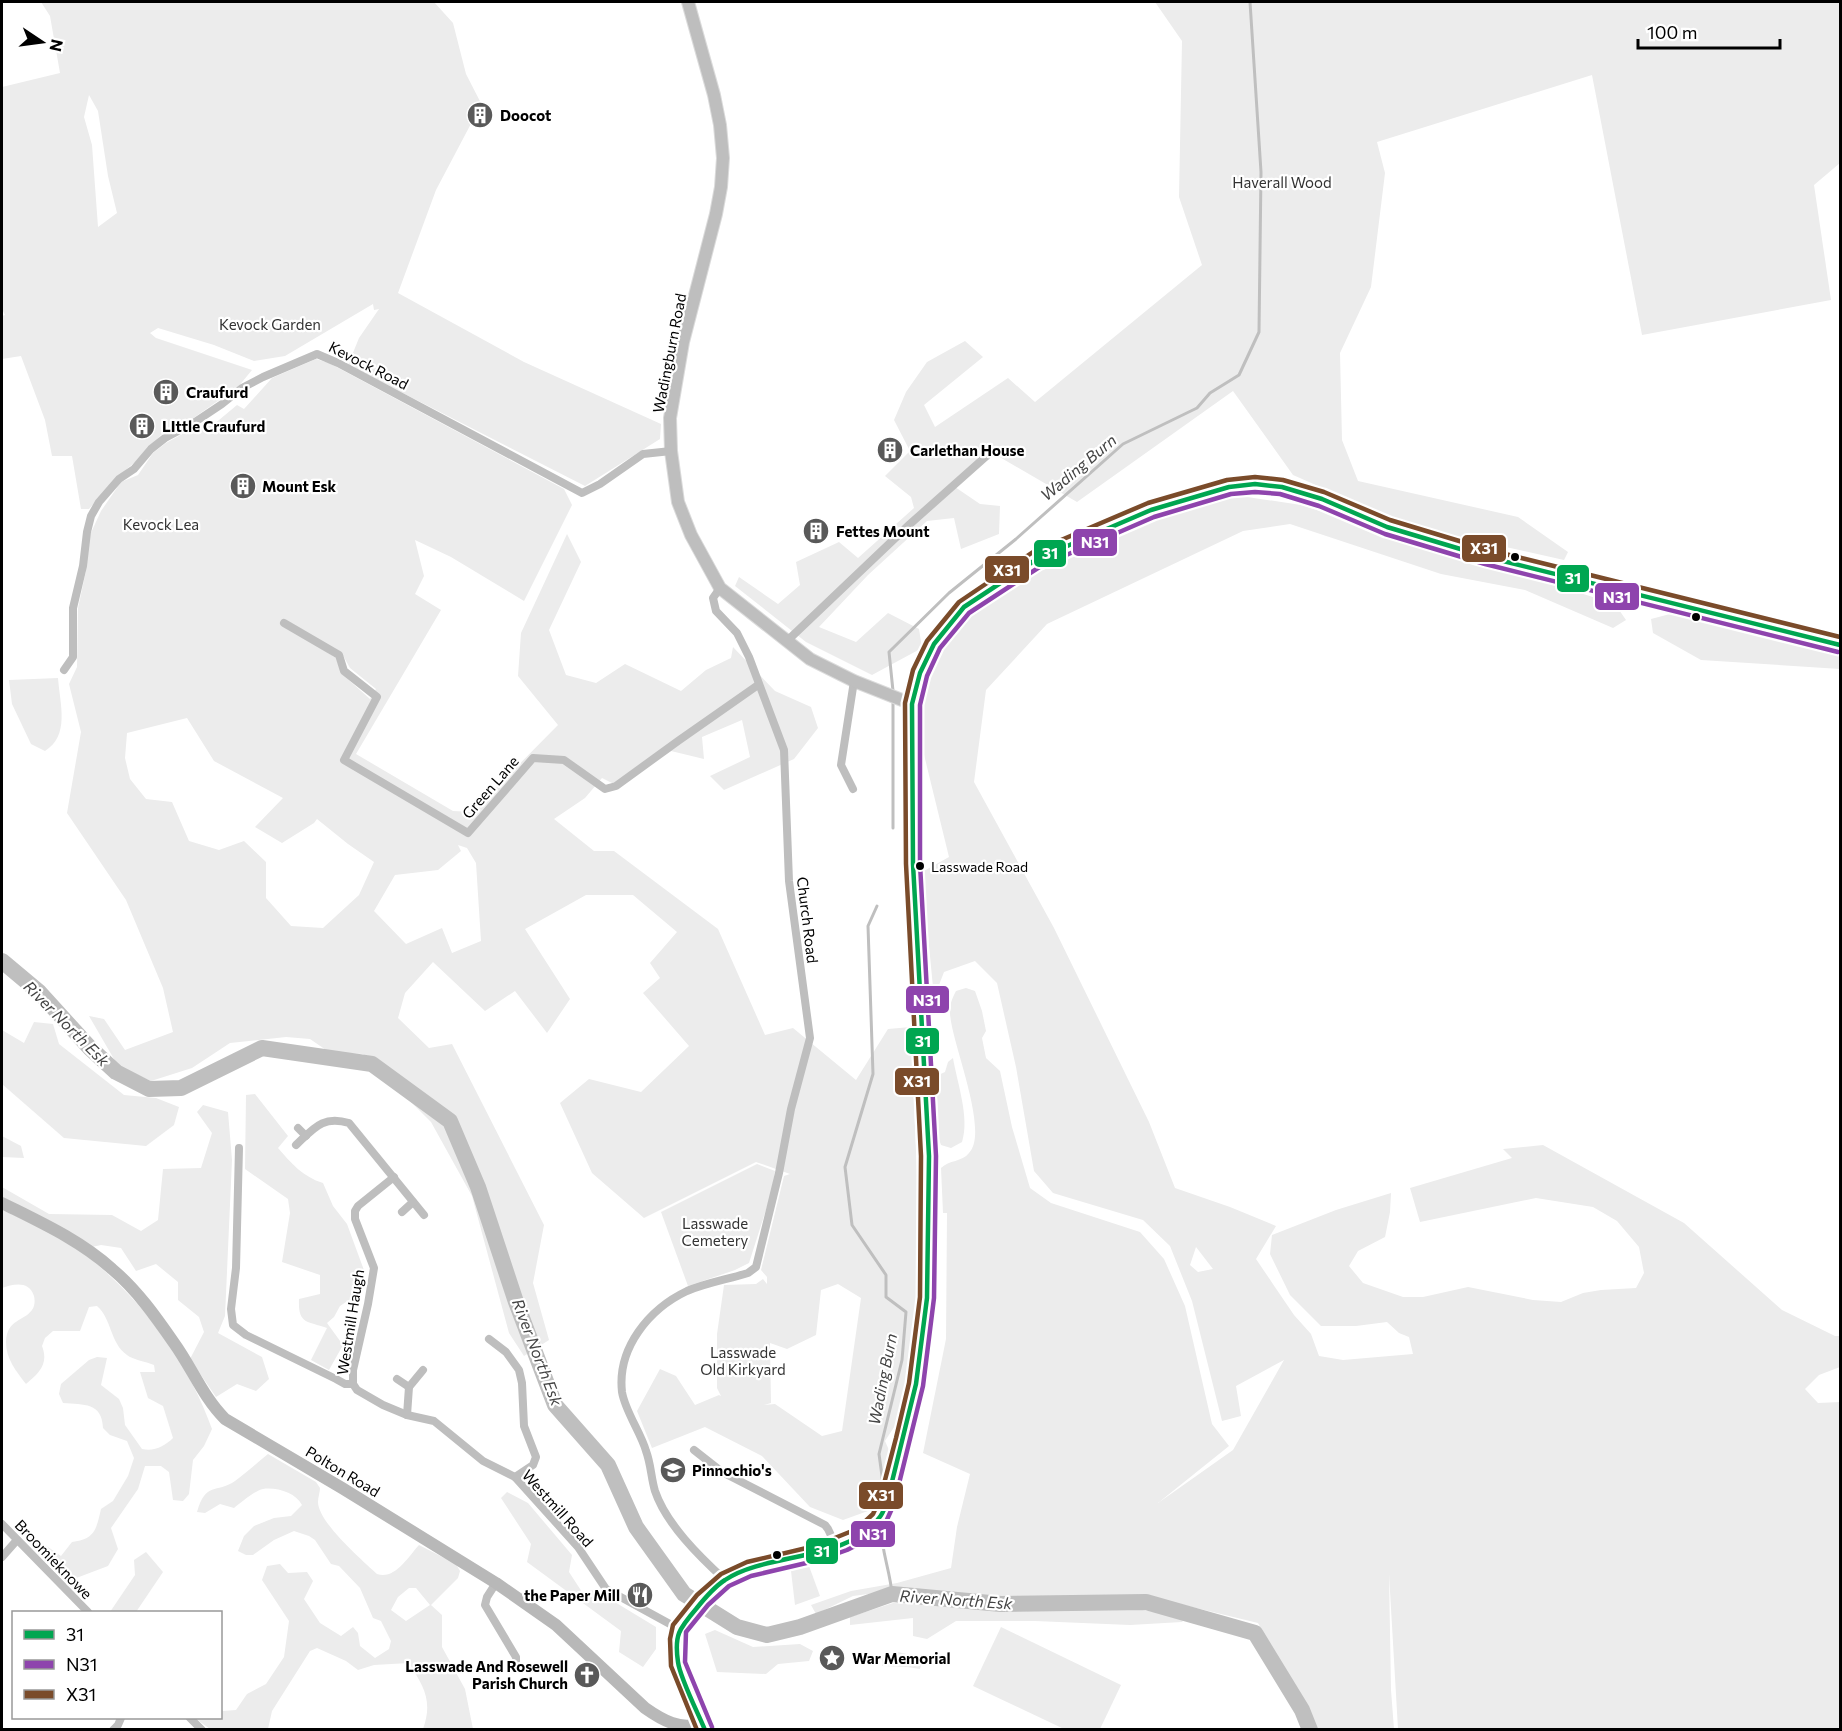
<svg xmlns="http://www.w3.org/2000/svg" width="1842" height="1731" viewBox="0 0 1842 1731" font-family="Commissioner,sans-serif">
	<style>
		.green { fill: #ececec; fill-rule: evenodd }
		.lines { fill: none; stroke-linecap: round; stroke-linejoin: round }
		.stream { stroke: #bfbfbf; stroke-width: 3 }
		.river { stroke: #bfbfbf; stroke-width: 16 }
		.primary-casing { stroke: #dbdbdb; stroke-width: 14 }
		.street { stroke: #bebebe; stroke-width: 8 }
		.secondary { stroke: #b8b8b8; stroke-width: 12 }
		.primary { stroke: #bebebe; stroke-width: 12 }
		.bus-1-casing { stroke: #fff; stroke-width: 9 }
		.bus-2-casing { stroke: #fff; stroke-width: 9 }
		.bus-3-casing { stroke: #fff; stroke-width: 9 }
		.bus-1 { stroke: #00a651; stroke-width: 4.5 }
		.bus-2 { stroke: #8e44ad; stroke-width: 4.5 }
		.bus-3 { stroke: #7a4b2a; stroke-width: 4.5 }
		.bus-dot { fill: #000; stroke: #fff; stroke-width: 2 }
		.labels { text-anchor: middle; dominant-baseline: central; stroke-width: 4.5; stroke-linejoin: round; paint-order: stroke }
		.bus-label { font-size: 14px; fill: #000; stroke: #fff; text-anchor: start }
		.poi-label { font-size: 15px; font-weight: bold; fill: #000; stroke: #fff; text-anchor: start }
		.park-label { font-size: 15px; fill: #333; stroke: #fff }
		.street-label { font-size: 15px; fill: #000; stroke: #fff }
		.water-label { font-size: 16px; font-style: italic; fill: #444; stroke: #fff }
		.line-badge { stroke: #fff; stroke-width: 2 }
		.badge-label { font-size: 16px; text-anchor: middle; font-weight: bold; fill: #fff }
	</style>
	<rect width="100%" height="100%" fill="#fff"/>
	<g class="green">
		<path d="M41,2H434L453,23L466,74L485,111L486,118L481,122L474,118L436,190L398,293L524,362L661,424L660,439L585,486L348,365L359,338L379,309L374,310L373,304L285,356L254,361L214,345L158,328L150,333L156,338L252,370L238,387L192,419L161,435L143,455L114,480L89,509H81L72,456H52L45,420L21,356L2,359V316L5,315L2,309V87L60,73L50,16ZM89,95L98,111L108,176L117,213L98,227L92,145L84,117Z"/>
		<path d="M1155,2H1840V163L1814,185L1831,300L1642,335L1592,75L1377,142L1385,173L1371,287L1340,353L1342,440L1358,481L1518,517L1568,552L1564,560L1407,525L1293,475L1233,391L1077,502L991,452L955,487L980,504L1000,506L999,534L961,549L954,518L927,521L868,575L819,627L856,642L888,613L919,629L922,648L872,675L806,642L735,586L739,577L778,604L800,585L796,562L839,542L858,558L914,508L911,497L885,476L910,451L894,420L906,392L927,362L965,341L983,357L924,405L935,427L1008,378L1035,402L1202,265L1179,197L1182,41Z"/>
		<path d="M316,359L329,363L564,489L572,505L524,601L451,557L415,540L424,576L415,594L441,610L356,754L453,811L472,812L558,725L518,676L521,633L567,534L581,562L549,630L566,675L596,683L625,664L681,691L706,670L731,658L733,647L775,691L811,707L818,728L794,759L724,790L710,776L750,757L742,720L702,737L704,759L671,751L618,786L602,778L585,798L554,819L594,851H614L718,929L765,1035L793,1028L856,1080L888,1029L911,1027L922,1301L900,1418L885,1441L892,1457L879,1507L843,1520L810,1507L762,1456L705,1427L652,1448L637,1411L660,1369L676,1376L695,1405L719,1395L721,1396L717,1388V1334L724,1285L756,1284L763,1279L767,1284V1277L761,1270L784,1176L790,1174L756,1162L644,1218L592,1173L560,1103L589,1079L641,1092L689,1046L643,993L660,978L650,963L677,932L633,895H586L525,929L570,999L547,1033L515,991L485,1011L433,962L405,993L398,1018L429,1048L452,1044L544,1225L533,1283L549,1340L524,1356L509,1333L472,1196L431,1122L363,1054L329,1052L310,1039L286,1037L230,1043L192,1068L151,1081L118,1066L89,1016L104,1019L125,1050L173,1032L163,988L126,900L67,813L81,732L69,684L77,667L78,608L86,571L89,537L101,511L121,482L138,475L153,453L166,443L197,426L213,425L237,405L244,409L272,378ZM300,635L341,652L350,668L376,689L370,699L342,674L336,658ZM187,718L214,761L283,798L255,827L282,843L314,823L317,819L348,844L374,862L359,895L323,928L291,926L266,898V862L244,841L219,850L189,841L172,802L146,799L130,779L125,758L127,733ZM458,845L467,848L476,863L481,941L452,953L442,928L406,944L374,911L395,875L438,870L461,851ZM838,1284L861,1298L842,1431L822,1436L775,1404L764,1405L771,1403L770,1343L787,1349L816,1335L821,1290Z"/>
		<path d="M1234,495L1301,505L1615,604L1626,620L1613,628L1525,590L1441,574L1290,524L1243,531L1047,624L986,690L974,782L1054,928L1149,1122L1175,1188L1230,1207L1276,1226L1256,1259L1294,1315L1311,1334L1319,1356L1343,1360L1413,1354L1409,1337L1399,1333L1387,1322L1356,1326H1321L1290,1295L1270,1254L1272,1235L1336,1210L1391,1193L1390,1212L1385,1237L1358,1251L1349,1266L1363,1283L1403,1297H1423L1468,1287L1533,1300L1561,1302L1583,1293L1601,1290L1636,1288L1644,1273L1639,1247L1617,1221L1593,1207L1536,1198L1420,1222L1410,1188L1512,1158L1503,1149L1543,1145L1684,1223L1782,1310L1835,1336H1840V1367L1819,1375L1805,1389L1818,1403L1840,1402V1729H1398L1389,1574L1391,1690L1394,1729H1315L1306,1708L1258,1623L1147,1596L1008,1598L906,1589L853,1596L816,1614L811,1605L851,1591L897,1583L951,1568L957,1527L970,1474L923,1453L946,1339L947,1213H943L941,1168C949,1160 962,1162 969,1153C990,1131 951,1042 950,1013C949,1005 953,997 956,991L966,988L975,991L982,1011L986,1031L982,1038L986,1058L1000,1071L1012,1127L1030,1188L1051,1203L1140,1232L1164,1259L1185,1306L1212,1424L1229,1446L1158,1503L1233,1450L1284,1360L1236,1386L1241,1416L1222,1421L1192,1301L1170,1246L1143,1220L1053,1193L1034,1171L1016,1067L997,983L975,961L944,972L934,998L922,872L949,857L917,726L934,655L968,618L1026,572L1182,508ZM1196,1247L1213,1269L1198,1272L1190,1265Z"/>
		<path d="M1670,614L1840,653V669L1701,660L1653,633L1651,619Z"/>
		<path d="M58,678C60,705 70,735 45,751L31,744L12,704L9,680Z"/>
		<path d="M34,1022L53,1024L59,1044L124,1095L156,1098L179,1107L174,1125L146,1146L64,1138L2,1084V1030L24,1043Z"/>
		<path d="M953,1058C957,1082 970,1118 962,1142L951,1148L941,1145L939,1139L936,1076L945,1072L948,1062Z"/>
		<path d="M255,1094L288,1136L278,1148C291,1163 303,1177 323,1183L333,1206L347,1224L365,1273L358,1294L340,1306L334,1317L327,1323L343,1345L329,1370L311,1360L327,1328C306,1321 298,1324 299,1299L320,1294V1275L282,1262L290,1213L288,1199L245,1169L246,1095Z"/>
		<path d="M203,1105L228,1112L232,1160L225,1316L218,1333L262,1357L269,1379L256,1391L237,1384L216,1397L190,1359L204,1332L199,1317L178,1300V1282L156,1264L136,1271L121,1248L101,1245L92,1247L2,1197V1187L49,1214L112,1215L141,1231L158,1220L163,1169L201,1168L212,1133L197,1112Z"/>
		<path d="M2,1136L21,1146L24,1158L2,1157Z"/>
		<path d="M757,1164L775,1171L771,1194L749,1263L735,1270L688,1286L661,1212Z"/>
		<path d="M2,1210C22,1219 46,1227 64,1239C131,1285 185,1353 212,1429L204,1446L193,1460L189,1494L183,1501L173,1500L169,1472L161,1466H145L138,1489L111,1528L118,1549L108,1566L71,1580L38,1554L45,1545L61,1556L72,1542C95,1539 96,1530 101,1509L113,1501L128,1476L134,1458L127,1441L110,1435L103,1428C102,1402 84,1405 63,1403L59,1394L61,1384L89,1360L97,1357L107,1358L101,1385L119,1399L123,1408L125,1425L142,1449C154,1452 165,1446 173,1438L163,1406L148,1398L140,1372H155L154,1365C145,1361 133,1360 127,1355C110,1343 112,1319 97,1306L89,1307L80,1331H53L45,1338L42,1346C49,1364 39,1373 26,1384C16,1371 6,1359 6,1342C7,1319 23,1322 32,1310C35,1306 35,1300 34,1296C29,1280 13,1284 2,1288Z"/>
		<path d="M268,1454L316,1482L320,1488C320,1492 318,1497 318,1502C318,1522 362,1560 377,1574C395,1580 408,1557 419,1545L456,1564L460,1571L458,1578L431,1605L442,1615V1647L465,1689L473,1729H423C433,1701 424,1687 409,1663L374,1665L358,1670L346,1661L317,1648L310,1651L272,1711L268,1729H210L195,1718H220L221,1709L223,1711L236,1710L247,1694L266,1684L284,1657L289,1621L262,1580L267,1566L280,1564L288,1573L307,1572L313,1581L304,1599L320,1623L341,1636L353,1627L358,1633L360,1646L375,1658L389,1649L391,1641L381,1621L373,1618L360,1588L339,1566L331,1564L315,1540L309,1536L294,1531L274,1540L253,1555H246L238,1551L244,1536L254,1526L274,1518L291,1516L302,1505C296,1493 277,1487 263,1489C254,1491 242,1502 234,1508L220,1504L205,1513L197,1512C206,1481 216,1494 235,1481C246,1473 257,1463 268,1454ZM409,1588H416L430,1605L406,1621L391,1610L398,1597Z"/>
		<path d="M507,1492L528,1503L572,1555L569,1572L582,1592L595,1590L656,1627V1649L643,1667L619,1652L621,1631L527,1562L531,1544L501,1498Z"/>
		<path d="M146,1552L163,1572L136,1612H110L135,1575L134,1560Z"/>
		<path d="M809,1566L820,1596L795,1605L791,1571Z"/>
		<path d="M893,1603L1002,1608L1142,1610L1186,1617L1182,1622L1130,1625L1035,1621H956L927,1639L913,1636V1618L850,1625V1617Z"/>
		<path d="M1001,1627L1121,1685L1100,1729H1064L973,1686Z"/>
		<path d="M715,1630L753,1647L800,1644L813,1651L809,1661L778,1664L766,1674L717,1672L705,1634Z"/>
		<path d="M898,1652L923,1658L920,1669L907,1667L882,1666V1655H892Z"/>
	</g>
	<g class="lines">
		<g class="stream">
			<path d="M893,691L889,652L949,593L1016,539L1123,444L1197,408L1210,393L1239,375L1259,332L1261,172L1250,2"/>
			<path d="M893,828V701"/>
			<path d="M877,906L868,926L873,1074L845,1167L852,1225L886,1275V1297L906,1312L902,1360L879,1454L882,1476V1501"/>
			<path d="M881,1523C880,1547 890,1570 892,1594"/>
		</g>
		<path class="river" d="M2,961L39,992L90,1048L116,1072L149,1089L181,1088L262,1048L372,1064L450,1121L478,1187L516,1302L555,1405L608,1465L636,1527L684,1594L737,1627L767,1635L800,1627L892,1594L1001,1604L1146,1602L1255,1633L1302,1710L1310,1730"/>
		<defs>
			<path id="primary" d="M688,2L714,95L720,125L723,158L721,187L716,214L683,342L670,418L671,451L678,502L691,535L720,588L810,659L854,681L912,704L913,864L929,1156L927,1298L916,1384L887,1502C884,1507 882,1514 879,1519C849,1559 769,1556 726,1579C715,1586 705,1597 696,1608C691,1614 683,1621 679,1629C668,1654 693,1707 705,1730"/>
		</defs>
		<use href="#primary" class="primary-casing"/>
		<g class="street">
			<path d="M720,588L713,598L716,611L737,633L749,657L784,750L789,881L810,1038L791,1109L779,1173L756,1267L748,1273C729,1279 706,1283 687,1291C649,1309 617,1348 622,1392C625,1411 641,1433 646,1451C651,1464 651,1478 655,1491C666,1524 700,1557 725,1580"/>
			<path d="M284,623L339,655L344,671L377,697L344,760L468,833L533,758L564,760L605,789L616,786L678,741L758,685"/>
			<path d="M787,641L910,524L991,452"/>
			<path d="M64,670L73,657V608L83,566L87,532L91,516L99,502L119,479L134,469L151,449L165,438L195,422L222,404L242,388L263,377L317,354L338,363L582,493L600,484L643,454L671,451"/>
			<path d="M853,789L841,765L854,681"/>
			<path d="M298,1128L306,1136"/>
			<path d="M296,1145C314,1128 323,1115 349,1123L424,1215"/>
			<path d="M239,1148L236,1268L231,1309L233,1325L246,1335L336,1379L345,1384H353L357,1390L383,1405L407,1415L434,1421L483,1461L515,1477L578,1547L606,1589L679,1629"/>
			<path d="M402,1212L413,1202"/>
			<path d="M489,1339L506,1352L519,1370L522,1383L524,1426L536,1457L533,1465L515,1477"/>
			<path d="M397,1379L409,1387"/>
			<path d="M353,1384V1370L368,1304L374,1268L355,1219V1211L358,1206L394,1177"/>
			<path d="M407,1415L409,1387L423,1370"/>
			<path d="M694,1450L722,1472L825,1525L828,1529L836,1546"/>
			<path d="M2,1524L88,1612"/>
			<path d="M2,1557L17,1540"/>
			<path d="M496,1583L487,1597L485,1605L516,1657V1664"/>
			<path d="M190,1718L202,1730"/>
			<path d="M113,1730L118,1725L121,1718"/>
		</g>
		<g class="secondary">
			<path d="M912,704L920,673L934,644L964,607L1037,559L1151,510L1229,487L1255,484L1282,487L1322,499L1387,527L1487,557L1840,645"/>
			<path d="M2,1203C40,1222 80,1240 112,1269C137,1290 156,1317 174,1343C192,1368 203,1397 225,1419L342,1488L496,1583L556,1625L645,1708C662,1720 681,1731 701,1723"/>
		</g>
		<use href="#primary" class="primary"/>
		<defs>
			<path id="bus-1" d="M705,1730C698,1713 680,1678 678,1662C674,1635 679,1629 696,1609C704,1599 714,1587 725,1580C766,1552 848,1562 879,1518C883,1514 885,1507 887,1502L916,1384L927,1298L929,1156L913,864L912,704L920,673L934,644L964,607L1037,559L1151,510L1229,487L1255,484L1282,487L1322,499L1387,527L1487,557L1840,645"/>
			<path id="bus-2" d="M712,1727L685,1662L686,1632L708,1605L729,1586L751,1576L819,1560L847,1550L865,1541L885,1524L894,1504L923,1386L934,1298L936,1156L920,864V705L927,676L940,648L969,613L1041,566L1154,517L1231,494L1255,492L1280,494L1319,506L1385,534L1485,564L1838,652"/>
			<path id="bus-3" d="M697,1730L671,1666L670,1639L673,1625L697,1595L721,1574L747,1562L815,1546L857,1529L873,1514L880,1499L896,1438L909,1383L920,1297L921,1156L906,864L905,703L913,670L927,641L959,602L1033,552L1148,503L1227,480L1255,477L1283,480L1324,492L1390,520L1489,550L1840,637"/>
		</defs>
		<use href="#bus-1" class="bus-1-casing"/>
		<use href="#bus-2" class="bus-2-casing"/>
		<use href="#bus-3" class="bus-3-casing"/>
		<use href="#bus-1" class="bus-1"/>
		<use href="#bus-2" class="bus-2"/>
		<use href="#bus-3" class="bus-3"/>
	</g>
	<defs>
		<symbol id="building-disc" viewBox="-11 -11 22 22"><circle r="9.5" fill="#595959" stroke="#fff"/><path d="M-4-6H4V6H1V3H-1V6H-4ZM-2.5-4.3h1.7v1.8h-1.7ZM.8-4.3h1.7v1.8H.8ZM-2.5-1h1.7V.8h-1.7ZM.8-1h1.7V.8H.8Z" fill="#fff"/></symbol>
		<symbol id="school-disc" viewBox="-11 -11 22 22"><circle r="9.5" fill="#595959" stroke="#fff"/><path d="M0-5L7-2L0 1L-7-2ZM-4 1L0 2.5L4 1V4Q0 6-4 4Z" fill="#fff"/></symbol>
		<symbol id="restaurant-disc" viewBox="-11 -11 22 22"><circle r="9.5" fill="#595959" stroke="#fff"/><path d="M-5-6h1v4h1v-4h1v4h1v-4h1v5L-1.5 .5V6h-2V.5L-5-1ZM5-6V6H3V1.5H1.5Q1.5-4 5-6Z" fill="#fff"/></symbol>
		<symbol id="sight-disc" viewBox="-11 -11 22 22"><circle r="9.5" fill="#595959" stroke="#fff"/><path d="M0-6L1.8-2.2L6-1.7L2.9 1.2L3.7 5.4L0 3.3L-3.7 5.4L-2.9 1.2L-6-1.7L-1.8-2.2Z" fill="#fff"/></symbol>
		<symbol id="church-disc" viewBox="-11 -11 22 22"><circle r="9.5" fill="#595959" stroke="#fff"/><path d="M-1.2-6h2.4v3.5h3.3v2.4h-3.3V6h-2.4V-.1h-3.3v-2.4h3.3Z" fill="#fff"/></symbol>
	</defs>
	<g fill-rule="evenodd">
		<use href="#building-disc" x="465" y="100" width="30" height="30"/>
		<use href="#building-disc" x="151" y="377" width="30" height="30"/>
		<use href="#building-disc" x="127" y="411" width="30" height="30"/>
		<use href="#building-disc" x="875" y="435" width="30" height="30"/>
		<use href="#building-disc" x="228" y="471" width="30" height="30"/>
		<use href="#building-disc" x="801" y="516" width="30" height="30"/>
		<use href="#school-disc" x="658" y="1455" width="30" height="30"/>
		<use href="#restaurant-disc" x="625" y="1580" width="30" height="30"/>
		<use href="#sight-disc" x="817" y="1643" width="30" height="30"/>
		<use href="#church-disc" x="572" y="1660" width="30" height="30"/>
	</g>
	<g class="bus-dot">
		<circle cx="1515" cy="557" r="5"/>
		<circle cx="1696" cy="617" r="5"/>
		<circle cx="920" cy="866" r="5"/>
		<circle cx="777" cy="1555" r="5"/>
	</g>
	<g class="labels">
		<g class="bus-label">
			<text x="931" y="866">Lasswade Road</text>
		</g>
		<g class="poi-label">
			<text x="500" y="115">Doocot</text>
			<text x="186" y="392">Craufurd</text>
			<text x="162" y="426">LIttle Craufurd</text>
			<text x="910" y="450">Carlethan House</text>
			<text x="262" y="486">Mount Esk</text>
			<text x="836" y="531">Fettes Mount</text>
			<text x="692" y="1470">Pinnochio's</text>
			<text x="620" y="1595" text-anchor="end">the Paper Mill</text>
			<text x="852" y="1658">War Memorial</text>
			<text x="568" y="1666" text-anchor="end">Lasswade And Rosewell<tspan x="568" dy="17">Parish Church</tspan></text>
		</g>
		<g class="park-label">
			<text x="1282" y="182">Haverall Wood</text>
			<text x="270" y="324">Kevock Garden</text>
			<text x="161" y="524">Kevock Lea</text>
			<text x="715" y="1223">Lasswade<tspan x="715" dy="17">Cemetery</tspan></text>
			<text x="743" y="1352">Lasswade<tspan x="743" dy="17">Old Kirkyard</tspan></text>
		</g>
		<g class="street-label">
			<text transform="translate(669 353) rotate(-79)">Wadingburn Road</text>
			<text transform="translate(369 365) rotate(27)">Kevock Road</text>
			<text transform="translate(490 787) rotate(-49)">Green Lane</text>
			<text transform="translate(808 920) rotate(83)">Church Road</text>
			<text transform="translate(350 1322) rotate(-81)">Westmill Haugh</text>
			<text transform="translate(343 1471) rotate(31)">Polton Road</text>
			<text transform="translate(558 1508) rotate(48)">Westmill Road</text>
			<text transform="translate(54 1559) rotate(46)">Broomieknowe</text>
		</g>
		<g class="water-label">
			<text transform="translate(1078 467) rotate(-40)">Wading Burn</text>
			<text transform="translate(67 1023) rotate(45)">River North Esk</text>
			<text transform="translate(538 1352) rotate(69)">River North Esk</text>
			<text transform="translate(882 1379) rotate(-79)">Wading Burn</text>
			<text transform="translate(956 1599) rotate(4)">River North Esk</text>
		</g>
	</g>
	<g class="line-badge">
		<rect x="1072" y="528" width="46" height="29" rx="6" fill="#8e44ad"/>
		<rect x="1461" y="534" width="46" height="29" rx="6" fill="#7a4b2a"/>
		<rect x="1033" y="539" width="34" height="29" rx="6" fill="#00a651"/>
		<rect x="984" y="555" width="46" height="29" rx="6" fill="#7a4b2a"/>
		<rect x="1556" y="564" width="34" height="29" rx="6" fill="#00a651"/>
		<rect x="1594" y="582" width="46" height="29" rx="6" fill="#8e44ad"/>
		<rect x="905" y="985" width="45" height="29" rx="6" fill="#8e44ad"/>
		<rect x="905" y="1027" width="35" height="28" rx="6" fill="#00a651"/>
		<rect x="894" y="1067" width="46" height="29" rx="6" fill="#7a4b2a"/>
		<rect x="858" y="1481" width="46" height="29" rx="6" fill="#7a4b2a"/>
		<rect x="850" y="1520" width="46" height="28" rx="6" fill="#8e44ad"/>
		<rect x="805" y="1537" width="34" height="28" rx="6" fill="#00a651"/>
	</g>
	<g class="badge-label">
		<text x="1095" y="548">N31</text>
		<text x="1484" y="554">X31</text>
		<text x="1050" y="559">31</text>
		<text x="1007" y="576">X31</text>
		<text x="1573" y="584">31</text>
		<text x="1617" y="603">N31</text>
		<text x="927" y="1006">N31</text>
		<text x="923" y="1047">31</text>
		<text x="917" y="1087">X31</text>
		<text x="881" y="1501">X31</text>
		<text x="873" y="1540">N31</text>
		<text x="822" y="1557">31</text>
	</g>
	<rect width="1842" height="1731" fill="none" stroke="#000000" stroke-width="6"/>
	<rect x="12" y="1611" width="210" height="108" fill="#ffffff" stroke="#999999" stroke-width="1.5"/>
	<rect x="24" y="1630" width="30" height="9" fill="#00a651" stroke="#999999" stroke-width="1.5"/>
	<text x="66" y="1641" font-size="18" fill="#000000">31</text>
	<rect x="24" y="1660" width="30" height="9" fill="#8e44ad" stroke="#999999" stroke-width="1.5"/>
	<text x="66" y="1671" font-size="18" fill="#000000">N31</text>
	<rect x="24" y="1690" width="30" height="9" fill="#7a4b2a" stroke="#999999" stroke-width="1.5"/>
	<text x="66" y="1701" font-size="18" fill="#000000">X31</text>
	<g transform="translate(42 42) rotate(103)" stroke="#ffffff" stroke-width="4.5" paint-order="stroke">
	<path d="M0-4.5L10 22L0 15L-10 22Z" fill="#000000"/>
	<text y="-9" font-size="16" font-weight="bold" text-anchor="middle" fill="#000000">N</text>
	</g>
	<path d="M1638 39v9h142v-9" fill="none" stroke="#000000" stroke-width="3"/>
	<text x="1647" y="39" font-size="18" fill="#000000" stroke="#ffffff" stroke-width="4.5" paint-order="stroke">100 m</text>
</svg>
